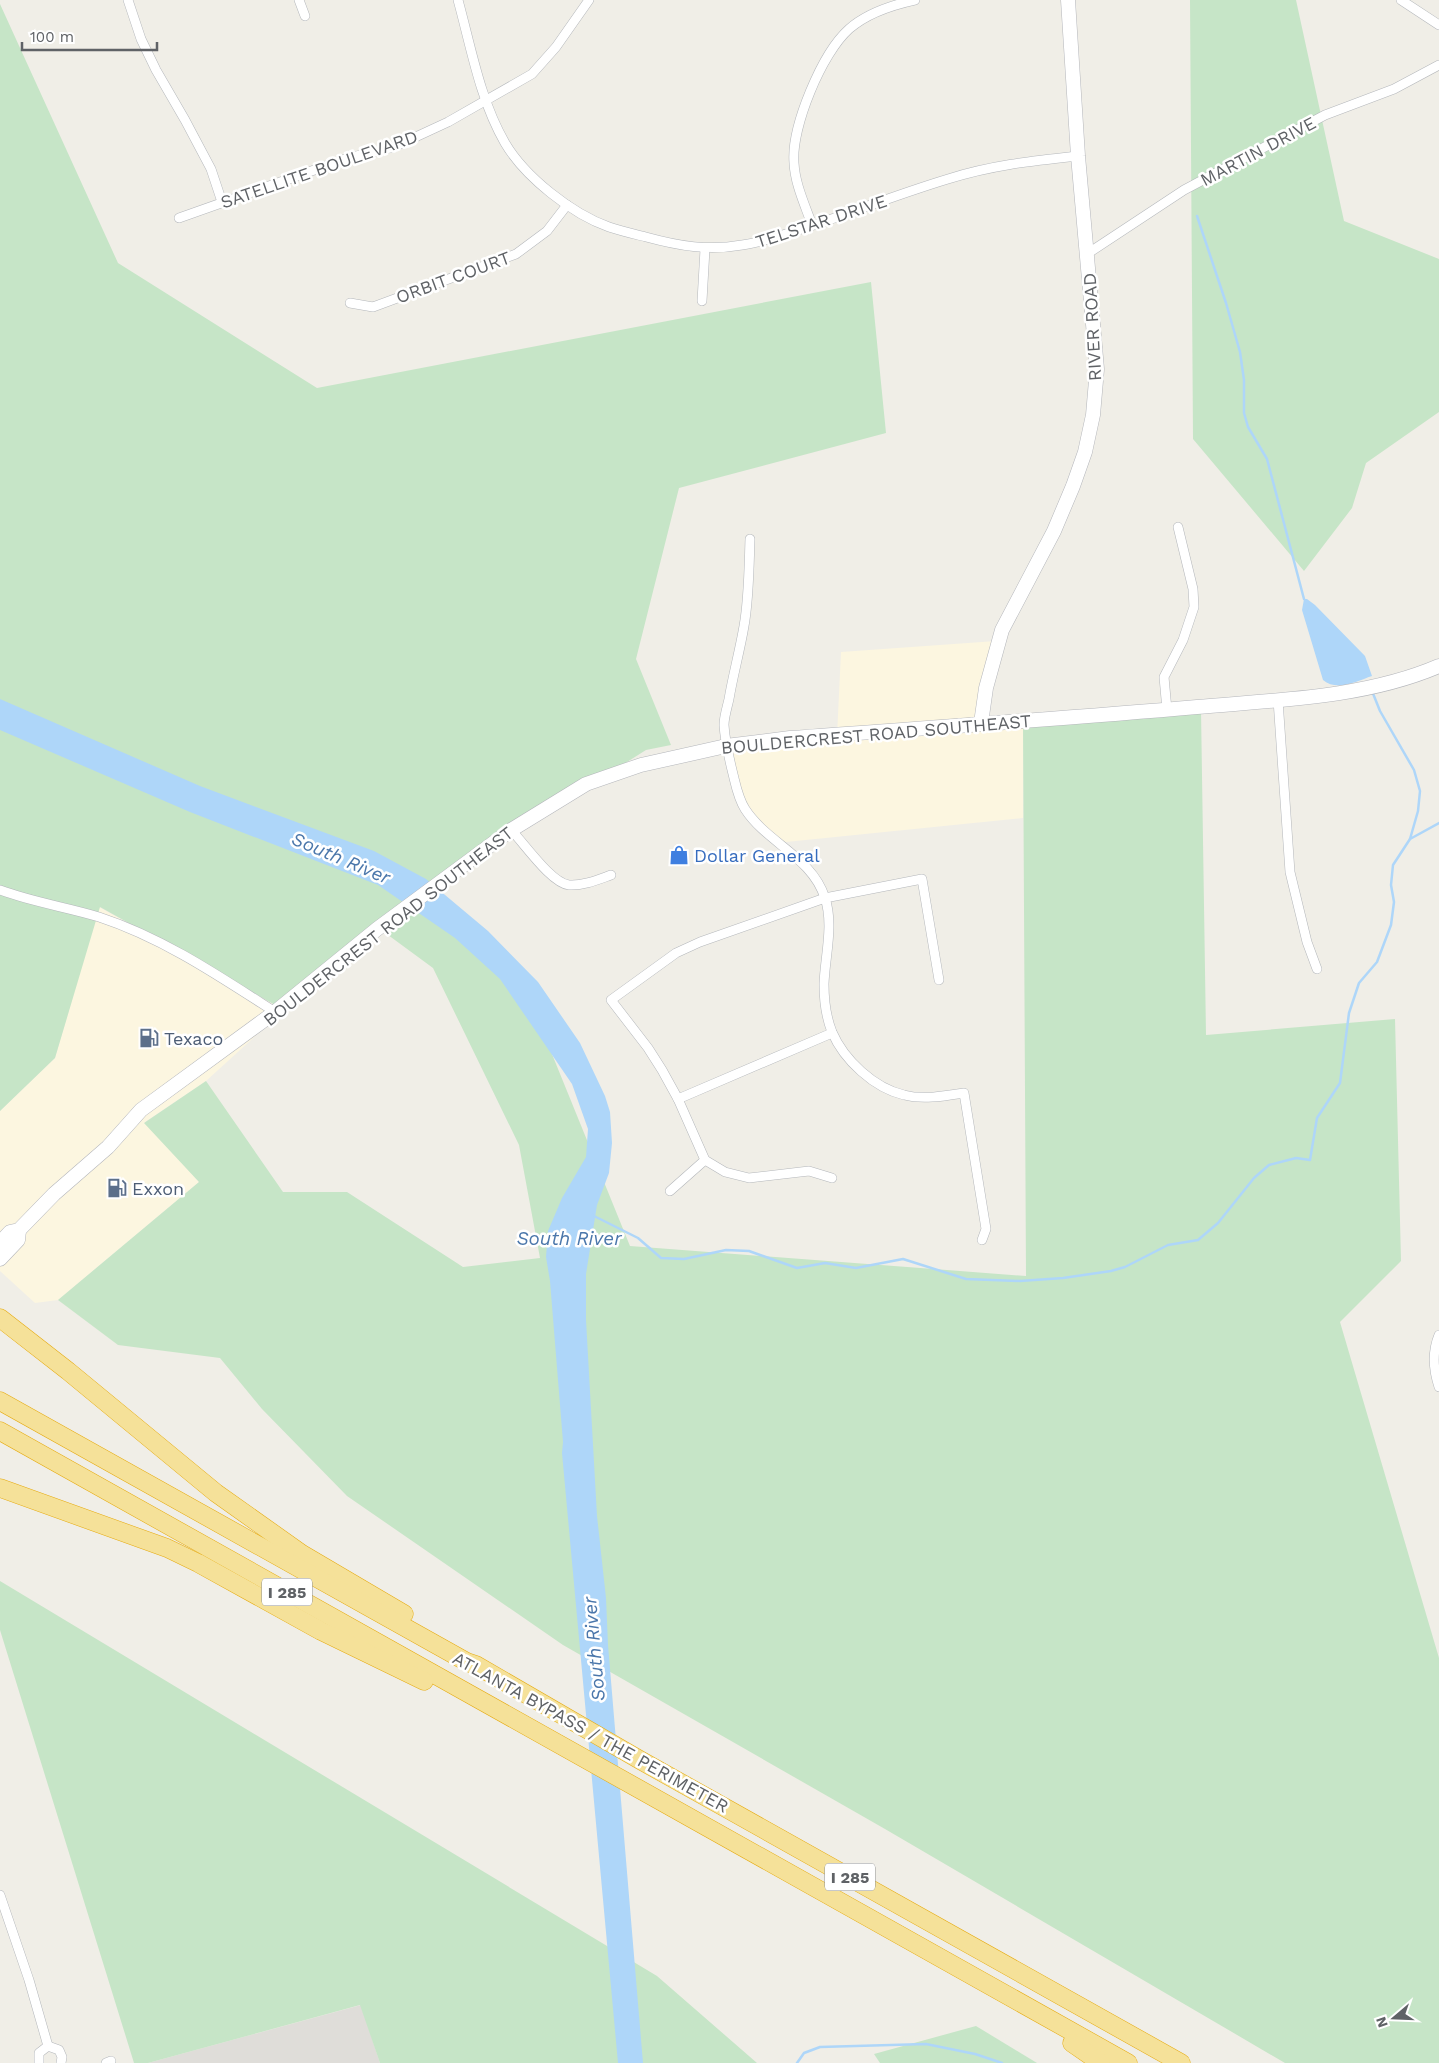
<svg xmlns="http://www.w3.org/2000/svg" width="1439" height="2063" viewBox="0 0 1439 2063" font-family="'Work Sans',sans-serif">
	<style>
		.commercial { fill: #fcf6e0 }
		.industrial { fill: #dfddd9 }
		.green { fill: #c6e5c7 }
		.water { fill: #aed6f9 }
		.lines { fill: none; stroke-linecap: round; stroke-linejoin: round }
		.stream { stroke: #aed6f9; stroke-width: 2.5 }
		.street-casing { stroke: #b4b7bb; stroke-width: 10 }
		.secondary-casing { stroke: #b4b6bb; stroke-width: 15 }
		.highway-casing { stroke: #e6ab11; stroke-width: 19 }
		.street { stroke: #fff; stroke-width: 9 }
		.secondary { stroke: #fff; stroke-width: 14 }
		.highway { stroke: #f5e199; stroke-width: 18 }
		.labels { text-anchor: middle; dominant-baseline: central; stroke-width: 5; stroke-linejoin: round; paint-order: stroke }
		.shield { fill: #fff; stroke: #8f9194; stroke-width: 1 }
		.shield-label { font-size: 16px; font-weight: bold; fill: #5f6266 }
		.street-label { font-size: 18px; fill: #5f6266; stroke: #fff }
		.shop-label { font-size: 18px; fill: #366cbe; stroke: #fff; text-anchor: start }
		.service-label { font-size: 18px; fill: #4e5e75; stroke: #fff; text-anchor: start }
		.water-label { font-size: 19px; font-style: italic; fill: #4b77ab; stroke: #fff }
	</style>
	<rect width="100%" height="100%" fill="#f0eee7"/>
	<g class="commercial">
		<path d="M996,641L983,725L1023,723V818L776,843L743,809L726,748L837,736L841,652Z"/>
		<path d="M99,907L284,1010L206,1081L145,1122L199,1182L58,1300L35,1303L0,1271V1111L55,1058Z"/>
	</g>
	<path class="industrial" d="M361,2005L380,2063H148Z"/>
	<g class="green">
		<path d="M1190,0H1296L1344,221L1439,259V412L1366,463L1352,508L1304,571L1193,439Z"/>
		<path d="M0,4L118,263L317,388L871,282L886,433L679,488L636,659L671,745L646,750L432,885L517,968L630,1246L1026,1276L1023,723L1201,710L1206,1035L1395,1019L1401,1261L1340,1322L1439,1658V2063H1285L885,1829L563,1645L347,1496L262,1409L220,1358L118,1345L58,1300L199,1182L144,1123L206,1081L283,1192H347L463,1267L540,1258L519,1145L433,968L384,932L284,1010L100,907L55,1058L0,1111Z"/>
		<path d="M0,1581L657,1976L757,2063H380L360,2005L148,2063H134L0,1630Z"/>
		<path d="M976,2026L1037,2063H880L874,2054Z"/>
	</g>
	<g class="water">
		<path d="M1304,599H1307L1315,605L1365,656L1372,676C1357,681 1337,692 1323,680L1302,610Z"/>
		<path d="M0,699L200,786L374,851L426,879L488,931L538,982L580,1043L605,1096L610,1112L612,1143L609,1173L597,1205L586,1274V1320L597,1516L606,1598L608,1645L643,2063H618L562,1453L563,1442L550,1281L546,1257L548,1231L562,1198L586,1157L588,1129L572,1084L500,979L455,938L378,885L190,812L0,730Z"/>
	</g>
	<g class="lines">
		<g class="stream">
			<path d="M1197,216L1226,303L1240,352L1244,380V413L1248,427L1267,459L1304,599"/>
			<path d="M1410,839L1439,823"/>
			<path d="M592,1215L638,1238L661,1258L684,1259L726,1250L749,1251L797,1268L825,1263L856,1268L903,1259L966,1279L1020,1281L1063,1278L1111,1271L1125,1267L1168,1245L1198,1240L1218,1223L1254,1178L1269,1165L1296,1158L1310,1160L1317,1118L1340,1083L1349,1013L1359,983L1377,962L1391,925L1394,902L1391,885L1393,865L1410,839L1418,811L1420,791L1414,770L1380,711L1372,691"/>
			<path d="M797,2063L804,2053L820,2047L926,2044L975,2054L1002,2063"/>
		</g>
		<defs>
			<g id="street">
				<path d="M128,0L141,39L156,70L185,120L211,169L222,202"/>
				<path d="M299,0L305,16"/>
				<path d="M458,0C471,47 480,100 505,143C525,177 572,214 609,227C621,231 634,234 646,237C679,246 708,251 742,245C769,241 794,231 820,223C863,208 905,192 948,179C992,165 1032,161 1078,156"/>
				<path d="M1401,0L1439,25"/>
				<path d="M179,218L348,158L394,147L448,122L532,74L556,47L589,0"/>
				<path d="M812,225C805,205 795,184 794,163C791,127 822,53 849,29C867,13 892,5 915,0"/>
				<path d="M1087,254L1184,190L1325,115L1394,89L1439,65"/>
				<path d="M702,301L705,249"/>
				<path d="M350,303L373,307L516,254L547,231L567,205"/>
				<path d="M750,539C749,567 749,598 744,626C740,650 733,675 729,699C727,708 724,717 724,725C725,742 729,758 733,774C736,786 738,798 745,809C767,843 812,857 825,898C834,925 825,956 824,984C824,1000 826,1017 832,1032C844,1060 874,1088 904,1095C923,1100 945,1096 964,1093L986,1229L982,1240"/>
				<path d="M1278,700L1290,872L1307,942L1317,969"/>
				<path d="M1167,710L1164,677L1183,640L1194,607L1193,589L1178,527"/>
				<path d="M511,830C524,843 551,883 569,885C583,886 597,880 611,875"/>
				<path d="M0,890C32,902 66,907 99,917C163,938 219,976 275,1012"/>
				<path d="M678,1099L832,1033"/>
				<path d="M832,1178L809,1171L749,1178L725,1172L705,1160L678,1099L662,1070L648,1048L611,1000L676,953L700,942L825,898L922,879L939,980"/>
				<path d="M670,1191L705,1160"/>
				<path d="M1439,1335C1432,1352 1433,1369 1439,1387"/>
				<path d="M0,1895L29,1980L48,2046"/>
				<path d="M39,2063V2053L48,2046L59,2050L62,2057L61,2063"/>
				<path d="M106,2063L111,2061"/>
			</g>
			<g id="secondary">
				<path d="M981,723L986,688L1002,630L1054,531L1073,486L1085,452L1093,415L1097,369L1078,156L1068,0"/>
				<path d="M0,1243L10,1232L19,1230L54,1194L108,1147L141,1110L275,1012L377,929L511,830L586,784L641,765L726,746L790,738C925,728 1062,719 1197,707C1276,700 1365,698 1439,666"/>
				<path d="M0,1259L18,1240L19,1230"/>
			</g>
			<g id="highway">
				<path d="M0,1318L68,1371L216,1493L302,1554L404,1614"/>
				<path d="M0,1401L467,1662L476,1665L640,1760L1181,2063"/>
				<path d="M0,1431L1128,2063"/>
				<path d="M0,1488L167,1548L198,1563L321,1631L424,1681"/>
				<path d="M1072,2043L1101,2063"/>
			</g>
		</defs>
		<use href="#street" class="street-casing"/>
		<use href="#secondary" class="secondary-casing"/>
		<use href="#highway" class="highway-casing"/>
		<use href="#street" class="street"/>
		<use href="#secondary" class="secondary"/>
		<use href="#highway" class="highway"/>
	</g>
	<defs>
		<symbol id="shop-bare" viewBox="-9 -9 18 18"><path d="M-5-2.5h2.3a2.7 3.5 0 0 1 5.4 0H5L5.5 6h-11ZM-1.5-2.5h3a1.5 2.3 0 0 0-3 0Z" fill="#3f7fe0" stroke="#fff" stroke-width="2.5" paint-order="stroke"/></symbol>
		<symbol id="fuel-bare" viewBox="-9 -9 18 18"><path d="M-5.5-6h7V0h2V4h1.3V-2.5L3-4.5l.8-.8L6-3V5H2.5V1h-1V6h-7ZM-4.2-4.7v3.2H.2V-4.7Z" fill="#5c6f8a" stroke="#fff" stroke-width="2.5" paint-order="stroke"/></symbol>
	</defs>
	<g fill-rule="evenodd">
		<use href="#shop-bare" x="665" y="841" width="28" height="28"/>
		<use href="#fuel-bare" x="135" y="1024" width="28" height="28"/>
		<use href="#fuel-bare" x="103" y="1174" width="28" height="28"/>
	</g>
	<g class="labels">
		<g class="shield">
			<rect x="262" y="1578.5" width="50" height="27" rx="4"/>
			<rect x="825" y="1863.5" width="50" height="27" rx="4"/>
		</g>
		<g class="shield-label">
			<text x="287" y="1592">I 285</text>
			<text x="850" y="1877">I 285</text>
		</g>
		<g class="street-label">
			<text transform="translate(1258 151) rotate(-28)">MARTIN DRIVE</text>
			<text transform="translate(319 169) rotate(-19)">SATELLITE BOULEVARD</text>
			<text transform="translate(821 221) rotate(-18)">TELSTAR DRIVE</text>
			<text transform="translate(453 277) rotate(-20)">ORBIT COURT</text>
			<text transform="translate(1092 327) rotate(-93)">RIVER ROAD</text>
			<text transform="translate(876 734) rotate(-5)">BOULDERCREST ROAD SOUTHEAST</text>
			<text transform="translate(388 926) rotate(-38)">BOULDERCREST ROAD SOUTHEAST</text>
			<text transform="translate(591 1732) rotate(29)">ATLANTA BYPASS / THE PERIMETER</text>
		</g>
		<g class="shop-label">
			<text x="694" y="855">Dollar General</text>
		</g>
		<g class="service-label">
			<text x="164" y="1038">Texaco</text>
			<text x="132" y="1188">Exxon</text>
		</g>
		<g class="water-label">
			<text transform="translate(341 858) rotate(23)">South River</text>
			<text x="569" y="1238">South River</text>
			<text transform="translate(594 1649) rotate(-95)">South River</text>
		</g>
	</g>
	<g transform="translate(1394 2018) rotate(251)" stroke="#ffffff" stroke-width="4" paint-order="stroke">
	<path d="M0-4L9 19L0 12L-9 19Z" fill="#5f6266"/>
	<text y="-8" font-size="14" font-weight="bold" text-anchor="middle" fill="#5f6266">N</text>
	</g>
	<path d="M22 42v8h135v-8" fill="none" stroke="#5f6266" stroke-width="2.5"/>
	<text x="30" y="42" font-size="15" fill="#5f6266" stroke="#ffffff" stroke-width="4" paint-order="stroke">100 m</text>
</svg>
